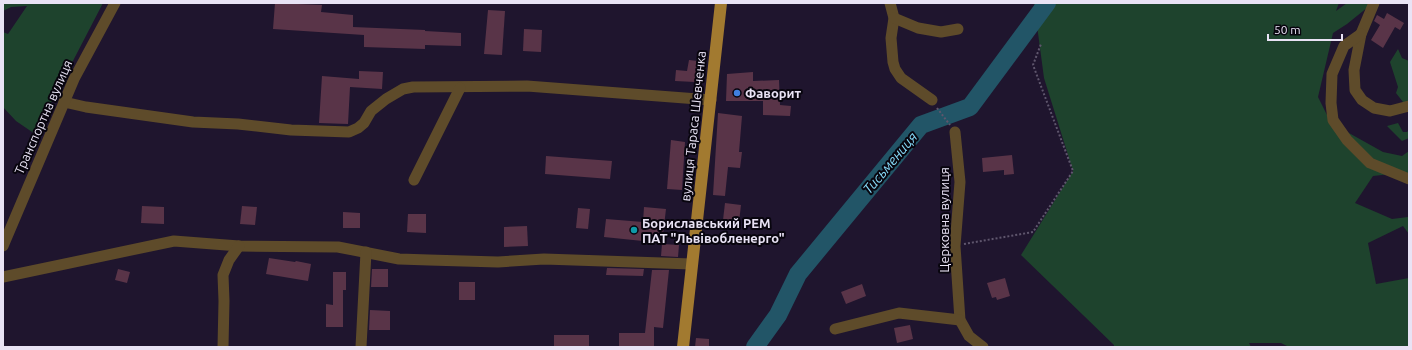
<svg xmlns="http://www.w3.org/2000/svg" width="1412" height="350" viewBox="0 0 1412 350" font-family="Ubuntu,sans-serif">
	<style>
		.green { fill: #1e432d }
		.lines { fill: none; stroke-linecap: round; stroke-linejoin: round }
		.river { stroke: #225567; stroke-width: 18 }
		.building { fill: #593448 }
		.path { stroke: #5f566d; stroke-width: 2; stroke-dasharray: 2 2; stroke-linecap: butt }
		.minor { stroke: #5e4b2a; stroke-width: 11 }
		.major { stroke: #a27a30; stroke-width: 12 }
		.shop-dot { fill: #3f7fe0; stroke: #08050e; stroke-width: 1.5 }
		.culture-dot { fill: #0f9aa8; stroke: #08050e; stroke-width: 1.5 }
		.labels { text-anchor: middle; dominant-baseline: central; stroke-width: 4; stroke-linejoin: round; paint-order: stroke }
		.poi-label { font-size: 13px; font-weight: bold; fill: #e9e3f5; stroke: #08050e; text-anchor: start }
		.street-label { font-size: 13px; fill: #e9e3f5; stroke: #08050e }
		.water-label { font-size: 14px; font-style: italic; fill: #86daf8; stroke: #08050e }
	</style>
	<rect width="100%" height="100%" fill="#1f152e"/>
	<g class="green">
		<path d="M3,3H103L35,134L16,121L3,107V32L8,34L27,6L11,7L3,11Z"/>
		<path d="M1034,3H1339L1336,11L1347,3H1369L1368,7L1347,24L1333,33L1318,97L1331,123L1383,152L1402,156L1409,151V176L1391,174L1373,176L1355,203L1392,219L1408,217L1409,215V234L1403,226L1368,243L1376,284L1409,278V347H1289L1281,343H1249L1251,347H1114V345L1021,255L1073,171L1044,78Z"/>
		<path d="M1398,49L1402,58L1409,61V106L1403,102L1396,93L1398,87L1390,62Z"/>
		<path d="M1398,123L1403,132H1407L1409,130V138L1402,141L1387,126Z"/>
	</g>
	<g class="lines">
		<path class="river" d="M755,347L778,315L798,274L921,125L970,107L1047,3"/>
	</g>
	<g class="building">
		<path d="M275,3L322,5L321,12L353,15V27L425,30V31L461,33V46L425,45V49L364,47V35L273,29Z"/>
		<path d="M488,10L505,11L502,55L484,54Z"/>
		<path d="M1387,13L1404,23L1400,30L1395,27L1383,48L1371,40L1380,25L1374,21L1377,15L1384,19Z"/>
		<path d="M524,29L542,30L541,52L523,51Z"/>
		<path d="M689,60L698,61L695,82L675,81L676,70L687,71Z"/>
		<path d="M359,71L383,72L382,89L350,87L348,124L319,123L322,76L359,79Z"/>
		<path d="M753,72V81L779,80L780,105L791,106L790,116L763,115V101H726L727,74Z"/>
		<path d="M718,113L742,116L739,152H742L740,168L728,167L725,196L713,195Z"/>
		<path d="M671,140L685,142L682,190L667,189Z"/>
		<path d="M1012,155L1014,174L1004,175V170L983,172L982,158Z"/>
		<path d="M546,156L612,161L610,179L545,174Z"/>
		<path d="M725,203L741,205L739,222L723,220Z"/>
		<path d="M142,206L164,207V224L141,223Z"/>
		<path d="M242,206L257,207L255,225L240,224Z"/>
		<path d="M644,207L666,209L662,243L604,237L606,219L643,222Z"/>
		<path d="M578,208L590,209L588,229L576,228Z"/>
		<path d="M343,212L360,213V228H343Z"/>
		<path d="M408,214H426V233L407,232Z"/>
		<path d="M527,226L528,246L504,247V227Z"/>
		<path d="M662,244L679,245L678,257L661,256Z"/>
		<path d="M269,258L295,262L296,261L311,264L308,281L266,274Z"/>
		<path d="M607,268L644,269L643,276L606,275Z"/>
		<path d="M118,269L130,272L127,283L115,280Z"/>
		<path d="M372,269H388V287H371Z"/>
		<path d="M652,270H669L663,328L654,327V347H619V333H645Z"/>
		<path d="M333,272H346V290H343V327H326V304L333,305Z"/>
		<path d="M1005,278L1010,296L997,300L996,297L992,298L987,283Z"/>
		<rect x="459" y="282" width="16" height="18"/>
		<path d="M862,284L866,296L846,304L841,292Z"/>
		<path d="M370,310L390,311V330H369Z"/>
		<path d="M910,325L913,339L897,343L894,328Z"/>
		<rect x="554" y="335" width="35" height="12"/>
		<path d="M696,338L709,339V347H695Z"/>
	</g>
	<g class="lines">
		<g class="path">
			<path d="M937,108L950,125"/>
			<path d="M964,244L1033,232L1073,171L1033,65L1041,44"/>
		</g>
		<g class="minor">
			<path d="M890,3L894,18L891,38L893,62L895,69L901,78L932,100"/>
			<path d="M1374,3L1361,34L1354,70L1355,90L1362,100L1374,108L1390,111L1409,106"/>
			<path d="M894,18L918,28L941,32L958,29"/>
			<path d="M1361,34L1344,46L1332,74L1331,103L1333,120L1347,140L1370,163L1409,179"/>
			<path d="M64,102L86,107L193,122L238,124L291,130L349,132L358,128L364,123L371,111L386,99L403,89L413,87L527,86L711,100"/>
			<path d="M955,132L960,182L955,246L960,320L969,336L983,347"/>
			<path d="M414,180L460,88"/>
			<path d="M3,246L74,79L115,3"/>
			<path d="M3,277L174,241L239,246L338,247L399,259L429,260L498,262L544,259L692,264"/>
			<path d="M835,329L899,313L960,320"/>
			<path d="M223,347L224,301L223,275L229,260L239,246"/>
			<path d="M361,347L366,252"/>
		</g>
		<path class="major" d="M683,347L721,3"/>
	</g>
	<circle class="shop-dot" cx="737" cy="93" r="4"/>
	<circle class="culture-dot" cx="634" cy="230" r="4"/>
	<g class="labels">
		<g class="poi-label">
			<text x="745" y="93">Фаворит</text>
			<text x="642" y="223">Бориславський РЕМ<tspan x="642" dy="15">ПАТ "Львівобленерго"</tspan></text>
		</g>
		<g class="street-label">
			<text transform="translate(43 117) rotate(-66)">Транспортна вулиця</text>
			<text transform="translate(693 126) rotate(-84)">вулиця Тараса Шевченка</text>
			<text transform="translate(944 220) rotate(-90)">Церковна вулиця</text>
		</g>
		<g class="water-label">
			<text transform="translate(890 163) rotate(-50)">Тисьмениця</text>
		</g>
	</g>
	<rect width="1412" height="350" fill="none" stroke="#e9e3f5" stroke-width="8"/>
	<path d="M1268 34v6h74v-6" fill="none" stroke="#e9e3f5" stroke-width="2"/>
	<text x="1274" y="34" font-size="12" fill="#e9e3f5" stroke="#08050e" stroke-width="3" paint-order="stroke">50 m</text>
</svg>
